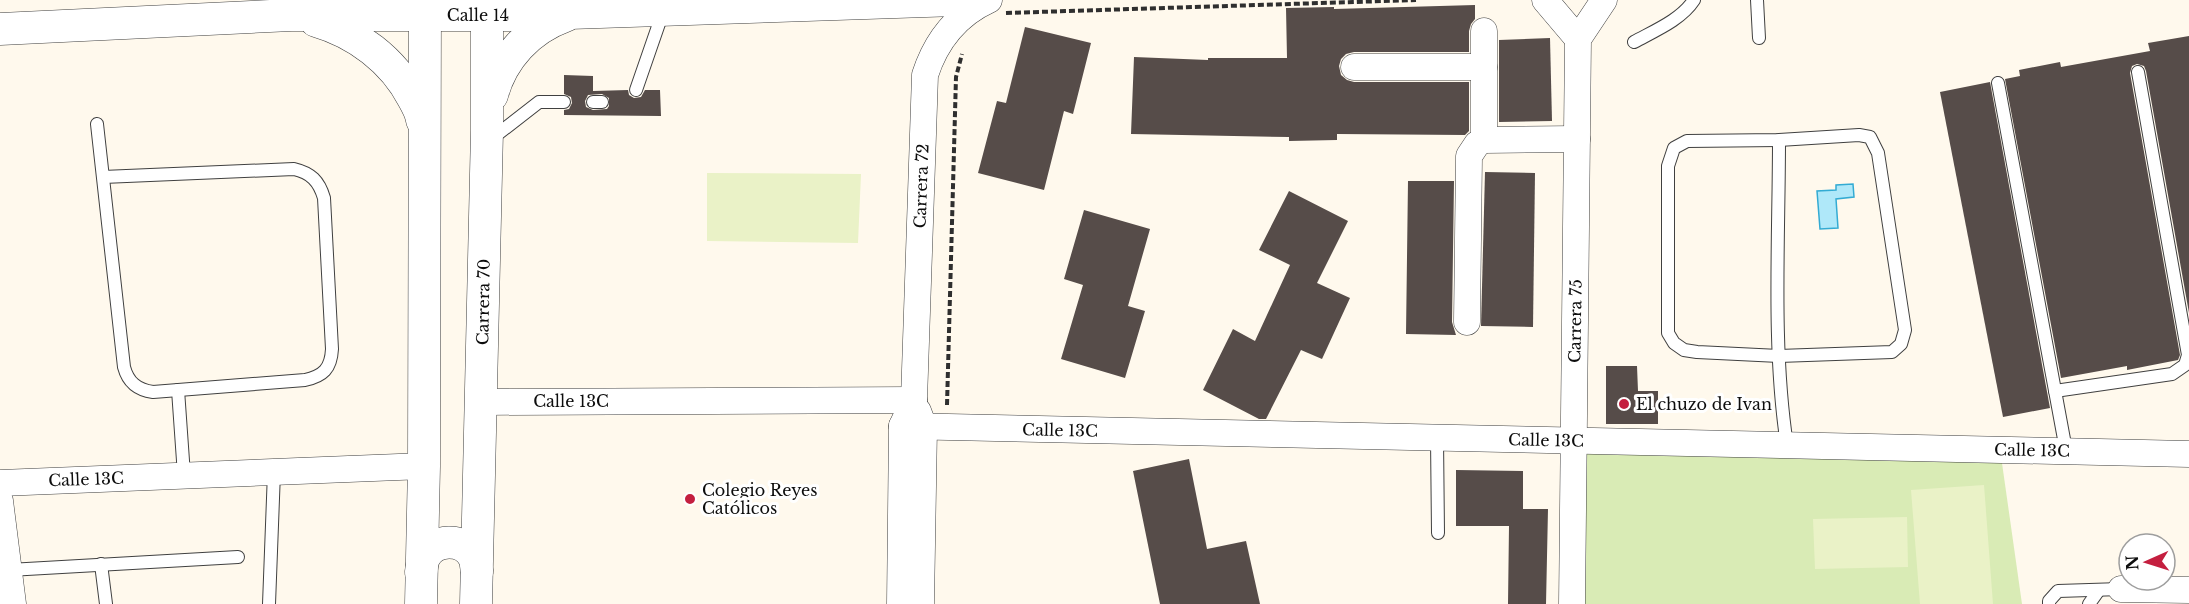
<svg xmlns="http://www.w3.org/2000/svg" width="2189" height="604" viewBox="0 0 2189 604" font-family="'Libre Baskerville',serif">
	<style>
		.green { fill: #d9ebb5 }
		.pitch { fill: #eaf2c7 }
		.water { fill: #afe8f9; stroke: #33abd3; stroke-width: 1.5 }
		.building { fill: #564c49; fill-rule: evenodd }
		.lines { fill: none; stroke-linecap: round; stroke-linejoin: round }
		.service-casing { stroke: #404040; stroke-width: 14 }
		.minor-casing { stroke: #404040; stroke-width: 27 }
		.tertiary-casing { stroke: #404040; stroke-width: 33 }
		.path { stroke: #2f2f2f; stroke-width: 4; stroke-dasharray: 6 3; stroke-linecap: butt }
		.service { stroke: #fff; stroke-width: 12 }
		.minor { stroke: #fff; stroke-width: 26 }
		.tertiary { stroke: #fff; stroke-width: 32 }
		.poi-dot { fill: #c41f3f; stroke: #fff; stroke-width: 2 }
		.labels { text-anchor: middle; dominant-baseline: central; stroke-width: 6; stroke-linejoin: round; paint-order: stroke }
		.street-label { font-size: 16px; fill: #0d0d0d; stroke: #fff }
		.poi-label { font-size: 16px; fill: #0d0d0d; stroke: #fff; text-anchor: start }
	</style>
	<rect width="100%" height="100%" fill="#fff9ed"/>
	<path class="green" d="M1574,440L2000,449L2022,604H1572Z"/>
	<g class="pitch">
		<path d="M707,173L861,174L858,243L707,241Z"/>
		<path d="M1984,485L1993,604H1920L1911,490Z"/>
		<path d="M1907,517L1908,567L1815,569L1813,519Z"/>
	</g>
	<path class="water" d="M1853,184L1854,197L1836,199L1838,228L1820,229L1817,191L1836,190V185Z"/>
	<g class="building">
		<path d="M1475,5V19L1471,24L1469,31V52H1354L1346,54L1341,59L1339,66L1341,75L1347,80L1354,82H1469V131L1465,135L1337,134V140L1289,141V137L1131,134L1134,57L1208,60V58H1287L1286,8L1334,7V9Z"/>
		<path d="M1025,27L1091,43L1073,114L1064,111L1044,190L978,173L997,101L1006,103Z"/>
		<path d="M2189,36V313L2146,71L2144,66L2137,64L2132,66L2130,73L2180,355L2178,360L2127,370V366L2061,378L2005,79L2020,76L2019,70L2060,62L2061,67L2150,51L2148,43Z"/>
		<path d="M1550,38L1552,121L1499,122V40Z"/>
		<path d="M564,75L593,76V91L628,90L629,95L634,98L641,97L645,90H660L661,116L564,115V110L569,109L572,103L571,97L564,94ZM602,94L609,98V106L607,109L593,110L586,107L585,101L588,95Z"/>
		<path d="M1990,82L2050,408L2003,417L1940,92Z"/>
		<path d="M1485,172L1535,173L1533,327L1481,326Z"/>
		<path d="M1408,181H1454L1452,322L1456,335L1406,334Z"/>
		<path d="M1289,191L1348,221L1317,283L1350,298L1322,359L1301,350L1266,419H1259L1203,390L1233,329L1255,341L1290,265L1259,250Z"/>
		<path d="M1084,210L1150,229L1128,306L1145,311L1125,378L1061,359L1083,285L1064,279Z"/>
		<path d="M1606,366H1637L1638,391H1658V424H1606Z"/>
		<path d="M1189,459L1207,549L1246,541L1260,604H1160L1133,471Z"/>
		<path d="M1456,470L1523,471V509H1548L1546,604H1508L1509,526H1456Z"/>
	</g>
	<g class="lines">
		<defs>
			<g id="service">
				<path d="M1757,0L1759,38"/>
				<path d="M1634,42C1654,31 1681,20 1694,0"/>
				<path d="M1998,83L2066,450"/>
				<path d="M636,90L663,12"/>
				<path d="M593,102H602"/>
				<path d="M97,124L124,367C128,382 137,390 153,392L305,380C323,376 331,369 332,349L324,198C319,181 311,173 294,169L103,177"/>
				<path d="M1859,135L1870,137L1878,153L1905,330L1901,344L1892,352L1779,356L1697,352L1684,350L1674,343L1668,333V166L1674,148L1687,141L1779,140Z"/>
				<path d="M490,140L539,102H564"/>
				<path d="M1779,140C1779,240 1772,347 1787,445"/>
				<path d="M178,390L184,475"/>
				<path d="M2055,391L2172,374L2185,365L2188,355L2138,72"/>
				<path d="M1437,438L1438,533"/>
				<path d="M101,564L106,604"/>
				<path d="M9,570L238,557"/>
				<path d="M269,604L274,472"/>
				<path d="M2049,604V601L2058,591L2121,589"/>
				<path d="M2089,604L2099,590"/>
			</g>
			<g id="minor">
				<path d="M1545,0L1578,39"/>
				<path d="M1484,31V140"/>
				<path d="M1354,67H1484"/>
				<path d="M1467,322L1469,156L1477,144L1484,140L1577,139"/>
				<path d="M481,402L914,400"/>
				<path d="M918,411L924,427L921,604"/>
				<path d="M902,426L2189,454"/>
				<path d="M0,483L424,466"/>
				<path d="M0,501L13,604"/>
				<path d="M2121,589L2189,590"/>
				<path d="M900,604L902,426L914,400L925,75C936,41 956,15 989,0"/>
				<path d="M1572,604L1578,39L1604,0"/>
			</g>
			<g id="tertiary">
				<path d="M316,21C357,33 393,60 413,98C417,105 421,112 422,120"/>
				<path d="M0,29L291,15H510L956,0"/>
				<path d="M492,95C502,58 529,29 565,16"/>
				<path d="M421,572C422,568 422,562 424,558C433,538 464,537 474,557C476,561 476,567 477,571"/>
				<path d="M421,604L424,466L425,0"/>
				<path d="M476,604L487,131V0"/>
			</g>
		</defs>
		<use href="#service" class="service-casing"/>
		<use href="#minor" class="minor-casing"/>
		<use href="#tertiary" class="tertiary-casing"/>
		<g class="path">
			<path d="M1006,13L1416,0"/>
			<path d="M947,405L956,77L962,54"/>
		</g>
		<use href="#service" class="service"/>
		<use href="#minor" class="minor"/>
		<use href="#tertiary" class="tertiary"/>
	</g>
	<g class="poi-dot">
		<circle cx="1624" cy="404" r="6"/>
		<circle cx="690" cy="499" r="6"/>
	</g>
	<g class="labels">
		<g class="street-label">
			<text x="478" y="15">Calle 14</text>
			<text transform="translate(921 186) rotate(-88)">Carrera 72</text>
			<text transform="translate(483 302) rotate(-89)">Carrera 70</text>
			<text transform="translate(1575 321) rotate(-89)">Carrera 75</text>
			<text x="571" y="401">Calle 13C</text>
			<text transform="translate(1060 430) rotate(1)">Calle 13C</text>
			<text transform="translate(1546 440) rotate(1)">Calle 13C</text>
			<text transform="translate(2032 450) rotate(1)">Calle 13C</text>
			<text transform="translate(86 479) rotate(-2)">Calle 13C</text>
		</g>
		<g class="poi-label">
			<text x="1636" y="404">El chuzo de Ivan</text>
			<text x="702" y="490">Colegio Reyes<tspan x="702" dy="18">Católicos</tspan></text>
		</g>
	</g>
	<g transform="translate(2147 562) rotate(267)"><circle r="28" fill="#ffffff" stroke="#9e9e9e" stroke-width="1.5"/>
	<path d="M0-4.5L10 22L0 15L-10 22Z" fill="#c41f3f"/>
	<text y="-9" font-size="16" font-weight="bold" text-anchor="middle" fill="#0d0d0d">N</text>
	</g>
</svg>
